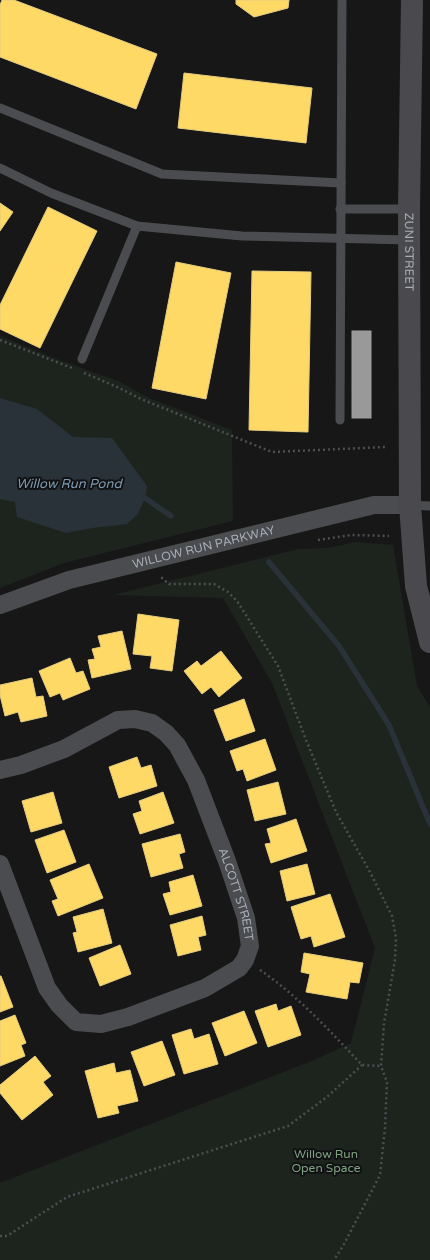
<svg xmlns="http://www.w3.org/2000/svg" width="430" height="1260" viewBox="0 0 430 1260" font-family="'Varela Round',sans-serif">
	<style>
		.green { fill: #1d241e }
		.water { fill: #2a3239 }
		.homes { fill: #ffd966; stroke: #e5cc7f }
		.industry { fill: #999; stroke: #9e9fa2 }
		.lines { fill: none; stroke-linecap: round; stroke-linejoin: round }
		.stream { stroke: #2a3239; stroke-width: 5.5 }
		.path { stroke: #4d4e52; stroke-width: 2.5; stroke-dasharray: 2 3; stroke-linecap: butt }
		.lane { stroke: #4b4c50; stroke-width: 9 }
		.street { stroke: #4b4c50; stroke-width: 18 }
		.secondary { stroke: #4a4a4e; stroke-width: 22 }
		.labels { text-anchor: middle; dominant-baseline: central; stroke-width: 4; stroke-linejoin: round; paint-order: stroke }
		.street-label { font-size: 12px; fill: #a8adb8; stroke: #111113 }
		.park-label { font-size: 12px; fill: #7fa381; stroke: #111113 }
		.water-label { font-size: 13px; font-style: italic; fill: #7f9bb3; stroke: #111113 }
	</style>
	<rect width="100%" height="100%" fill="#171717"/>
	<g class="green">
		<path d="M0,336L54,358L118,381L149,398L232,430L233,521L64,563L0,588Z"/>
		<path d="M356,542L393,545L417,686L430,707V1260H0V1183L314,1060L351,1043L375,948L272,683L223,598L113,595L298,549L328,548Z"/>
	</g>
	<path class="water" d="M0,398L37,409L73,437L112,438L147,486L145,498L138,514L127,524L92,528L66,533L17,517L15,502L0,499Z"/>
	<g class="homes">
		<path d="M2,0H14L157,54L136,109L0,57V5Z"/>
		<path d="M236,0H289L288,8L254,17L236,4Z"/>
		<path d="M184,73L312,88L306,143L178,128Z"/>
		<path d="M0,203L13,212L0,231Z"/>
		<path d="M48,207L97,231L40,348L0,329V305Z"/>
		<path d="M176,262L231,273L206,399L152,388Z"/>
		<path d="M252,271L311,272L308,432L249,430Z"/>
		<path d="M138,614L179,620L172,671L150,668L152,656L133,654Z"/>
		<path d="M122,631L131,669L92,678L88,660L95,659L92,649L101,647L98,636Z"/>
		<path d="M221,651L242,678L219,697L211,687L202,694L184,671L197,661L201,666Z"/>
		<path d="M70,658L76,673L83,671L90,689L63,700L60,693L50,697L39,671Z"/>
		<path d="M32,678L36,697L43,696L47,716L21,722L18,712L5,716L0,695V685Z"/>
		<path d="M244,699L255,731L226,741L214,710Z"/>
		<path d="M265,739L276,770L247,781L243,769L237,771L230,751Z"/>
		<path d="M137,757L141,768L151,765L157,786L119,798L109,767Z"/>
		<path d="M278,782L286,814L255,821L247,790Z"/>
		<path d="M53,792L62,823L31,832L22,801Z"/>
		<path d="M163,792L174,823L140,834L133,814L142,811L139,801Z"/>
		<path d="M296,819L307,851L271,863L265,844L271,843L267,829Z"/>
		<path d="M64,830L76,862L47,873L35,840Z"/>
		<path d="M180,834L185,852L179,854L183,868L151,877L142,844Z"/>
		<path d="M89,864L103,898L58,916L52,901L58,899L50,880Z"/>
		<path d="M307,864L315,894L287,901L280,871Z"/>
		<path d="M193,875L202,906L170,915L163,894L171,892L169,882Z"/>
		<path d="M330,894L345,937L314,947L311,936L301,939L291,907Z"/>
		<path d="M103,909L112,943L78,952L73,933L77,932L73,917Z"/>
		<path d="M202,916L206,935L198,937L201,950L178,956L170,925Z"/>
		<path d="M120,945L131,974L100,986L89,958Z"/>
		<path d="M304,953L363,963L359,983L350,982L347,999L306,992L310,974L301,972Z"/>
		<path d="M0,976H1L13,1007L0,1012Z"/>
		<path d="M276,1004L278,1011L291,1006L301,1035L268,1047L255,1011Z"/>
		<path d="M244,1011L257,1043L225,1056L212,1023Z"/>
		<path d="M15,1015L26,1043L21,1045L25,1056L0,1066V1021Z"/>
		<path d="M191,1029L194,1039L209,1034L218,1064L184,1074L172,1035Z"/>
		<path d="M162,1041L175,1075L144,1086L131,1052Z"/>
		<path d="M35,1056L51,1076L43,1082L53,1095L22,1120L0,1093V1085Z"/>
		<path d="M114,1063L116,1073L130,1070L138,1101L117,1106L119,1113L98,1118L85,1071Z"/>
	</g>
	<rect class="industry" x="352" y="331" width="19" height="87"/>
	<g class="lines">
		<g class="stream">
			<path d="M145,498L171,516"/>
			<path d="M269,562L339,646L389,725L430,824"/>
		</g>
		<g class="path">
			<path d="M0,340L72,368"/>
			<path d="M84,373L115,386L141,399L272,452L385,447"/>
			<path d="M318,540L351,535L389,536"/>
			<path d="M163,578H162L169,584H214L228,592L237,601L278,666L306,740L336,812L370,872L392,916L396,938L395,960L384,1023L381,1066L387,1082L385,1128L380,1175L343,1246L334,1260"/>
			<path d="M260,970C298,996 330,1031 362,1065L381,1066"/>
			<path d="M0,1236H7L67,1197L288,1126L327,1097L362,1065"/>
		</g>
		<g class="lane">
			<path d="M0,108L162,174L341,183"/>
			<path d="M0,168L51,193L137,226L242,236L409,240"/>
			<path d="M340,209H409"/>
			<path d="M82,359L137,226"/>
			<path d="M340,420L342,0"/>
			<path d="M410,505L430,506"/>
		</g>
		<g class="street">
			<path id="s1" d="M0,605L69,580L374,505H410"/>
			<path id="s2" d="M0,770L21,765L64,749L118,720L135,719L152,723L166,733L177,745L196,780L227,861L246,918L250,946L245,960L239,968L205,988L128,1017L101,1024L76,1022L59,1005L47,988L0,864"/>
		</g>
		<path class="secondary" id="s3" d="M412,0L409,209L410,505L416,586L430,642"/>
	</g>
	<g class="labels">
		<g class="street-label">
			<text stroke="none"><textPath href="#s3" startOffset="252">ZUNI STREET</textPath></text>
			<text stroke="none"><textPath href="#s1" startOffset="212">WILLOW RUN PARKWAY</textPath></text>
			<text stroke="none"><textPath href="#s2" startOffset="358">ALCOTT STREET</textPath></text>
		</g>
		<g class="park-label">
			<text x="326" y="1154">Willow Run<tspan x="326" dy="14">Open Space</tspan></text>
		</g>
		<g class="water-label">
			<text x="69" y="484">Willow Run Pond</text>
		</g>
	</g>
</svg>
